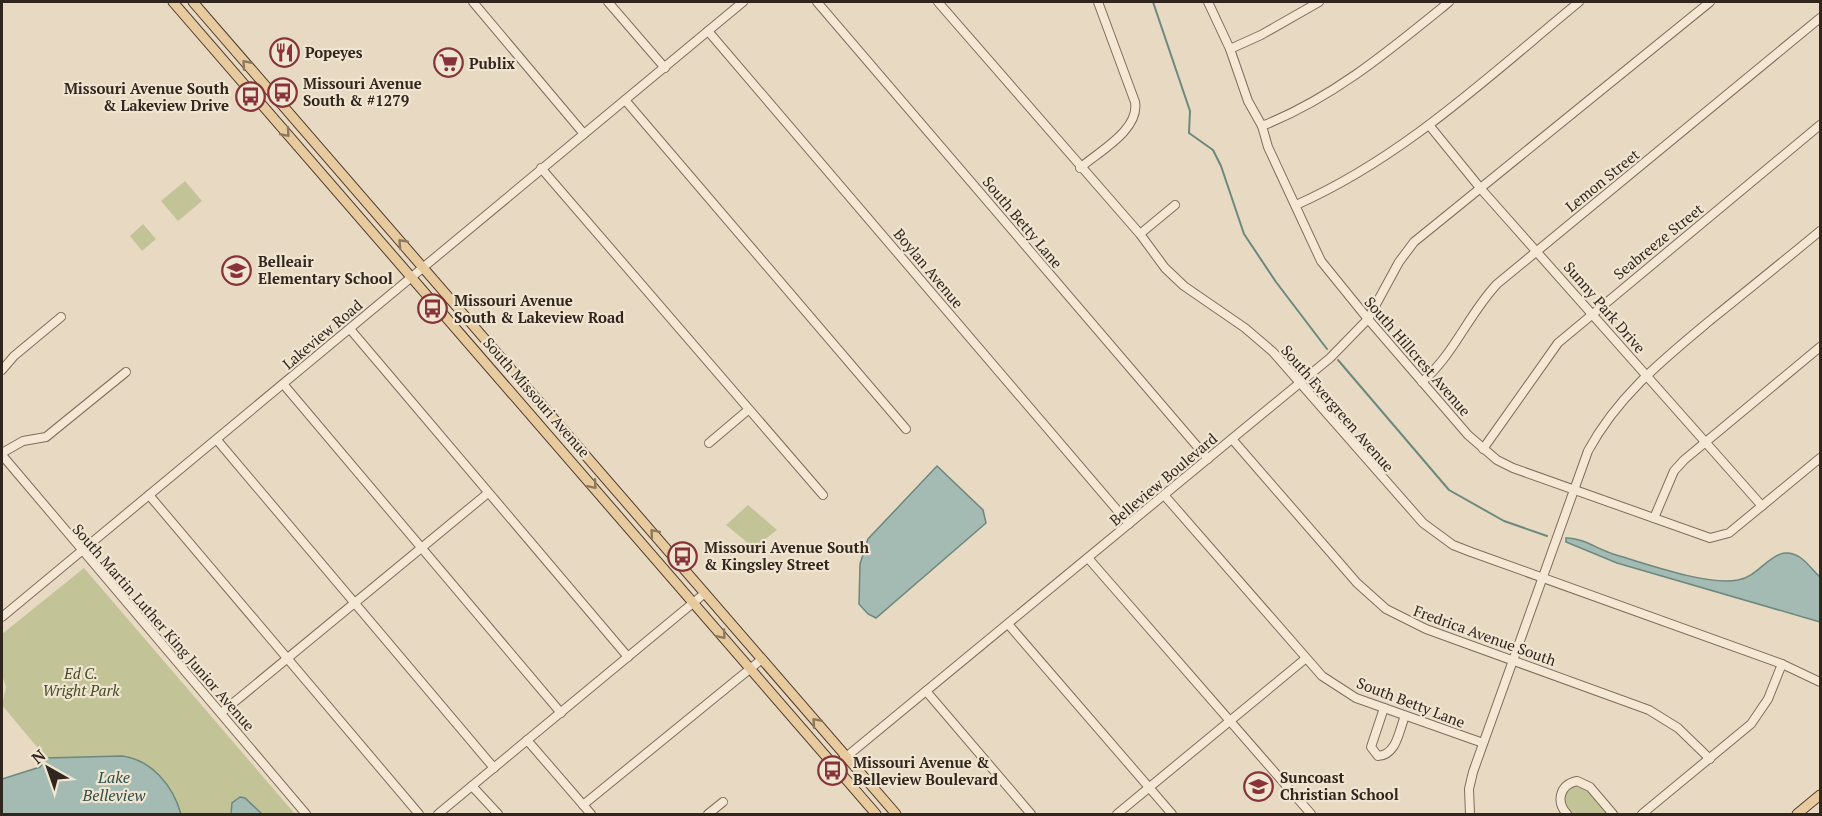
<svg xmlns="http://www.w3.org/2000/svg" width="1822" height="816" viewBox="0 0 1822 816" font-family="'PT Serif',serif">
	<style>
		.green { fill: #c2c498 }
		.water { fill: #a4bbb3; stroke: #6c887f; stroke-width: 1.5 }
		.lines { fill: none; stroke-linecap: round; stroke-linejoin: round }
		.stream { stroke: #6c887f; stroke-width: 2 }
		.minor-casing { stroke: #806c5c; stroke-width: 10 }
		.major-casing { stroke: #4e3b2f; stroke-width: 11 }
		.minor { stroke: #f4e8d4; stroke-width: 8 }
		.major { stroke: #e7cb9e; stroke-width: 9 }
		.oneway { stroke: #8c785e }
		.labels { text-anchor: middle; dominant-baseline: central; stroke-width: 4.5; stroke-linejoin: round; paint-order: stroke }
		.poi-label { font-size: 15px; font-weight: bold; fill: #31261e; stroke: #f0e5d1; text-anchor: start }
		.street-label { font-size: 15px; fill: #31261e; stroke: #f0e5d1 }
		.park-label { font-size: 15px; font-style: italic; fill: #454b27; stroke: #f0e5d1 }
		.water-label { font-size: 16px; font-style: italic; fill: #2f4f4b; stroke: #f0e5d1 }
	</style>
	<rect width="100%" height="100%" fill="#e8dac2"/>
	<g class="green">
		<path d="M185,181L202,201L178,221L161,201Z"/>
		<path d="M143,224L156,239L142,251L130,236Z"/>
		<path d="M748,505L777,530L754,548L726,525Z"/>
		<path d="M84,568L295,814H262L245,798L230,811L231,814H181L167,784L68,759L46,758L2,705L6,687L2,675V634Z"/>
		<path d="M1578,785L1587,789L1608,814H1571L1565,807L1564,797L1569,788Z"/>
	</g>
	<g class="water">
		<path d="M937,466L983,510L986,523L876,618L868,614L859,604L860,564L868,539Z"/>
		<path d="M1566,538C1580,537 1598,549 1613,554C1644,563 1707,586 1738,580C1763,576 1774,540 1801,558C1808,563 1814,572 1820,577V622L1617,563L1566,542Z"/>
		<path d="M122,756C152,760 173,786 181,814H2V779L40,767L46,758Z"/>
		<path d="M240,797L245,798L262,814H231L232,803Z"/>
	</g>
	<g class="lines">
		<g class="stream">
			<path d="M1153,2L1190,111L1189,133L1213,150L1221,166L1244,234L1276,282L1327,349"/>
			<path d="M1338,360L1449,490L1504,521L1547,536"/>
		</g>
		<defs>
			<g id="minor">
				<path d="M473,2L584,134"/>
				<path d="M608,2L665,68"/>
				<path d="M817,2L1208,459"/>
				<path d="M938,2L1140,234L1165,268L1184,286L1245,328L1273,352L1423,523L1453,545L1471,552L1782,664L1820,682"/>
				<path d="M1208,2L1230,49L1248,101L1262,126L1268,147L1321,261L1368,319L1468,435L1497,460L1513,468L1710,538L1729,533L1820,458"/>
				<path d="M708,31L1129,524"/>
				<path d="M1230,49L1261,35L1319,2"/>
				<path d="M625,100L906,429"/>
				<path d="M1429,125L1481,189L1762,506"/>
				<path d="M1262,126C1333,98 1390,50 1449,2"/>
				<path d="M541,168L823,495"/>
				<path d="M1080,168C1098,152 1140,130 1135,102L1098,2"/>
				<path d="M1296,205C1403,158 1490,75 1579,2"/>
				<path d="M1140,234L1175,205"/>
				<path d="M350,329L628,657"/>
				<path d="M2,370L14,356L61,317"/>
				<path d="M1422,382C1455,353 1468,315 1497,284L1820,18"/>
				<path d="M284,385L561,713"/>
				<path d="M1232,439L1357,583L1386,609L1426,629L1649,710L1678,728L1710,759"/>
				<path d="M217,440L494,768"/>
				<path d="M709,443L748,410"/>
				<path d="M1483,449L1558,343L1820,125"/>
				<path d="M2,453L23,441L46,437L126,372"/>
				<path d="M2,455L306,814"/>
				<path d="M149,495L419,814"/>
				<path d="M1164,495L1322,676L1356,698L1483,743"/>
				<path d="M1654,518L1674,471L1684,460L1820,347"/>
				<path d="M1088,558L1311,814"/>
				<path d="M2,617L743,2"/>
				<path d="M1008,624L1172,814"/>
				<path d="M926,691L1031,814"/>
				<path d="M1384,708L1371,747L1378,756C1397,755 1399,730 1405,716"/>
				<path d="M221,713L488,493"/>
				<path d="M527,740L591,814"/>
				<path d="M835,766L1330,358L1368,319L1399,262L1414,242L1710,2"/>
				<path d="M472,786L498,814"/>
				<path d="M583,805L762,659"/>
				<path d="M438,814L705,593"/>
				<path d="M708,814L723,802"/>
				<path d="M1117,814L1305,659"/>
				<path d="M1470,814L1469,789L1473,772L1588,451C1618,395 1665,358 1713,318C1749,289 1785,260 1820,231"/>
				<path d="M1567,814C1556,802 1559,785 1577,781L1590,787L1613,814"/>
				<path d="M1642,814L1751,724L1768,699L1782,664"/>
			</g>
			<g id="major">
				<path d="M173,2L876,814"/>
				<path d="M193,2L896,814"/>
				<path d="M1797,814L1820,795"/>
			</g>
		</defs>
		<use href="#minor" class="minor-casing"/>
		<use href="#major" class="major-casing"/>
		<use href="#minor" class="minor"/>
		<use href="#major" class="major"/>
	</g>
	<defs><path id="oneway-chevron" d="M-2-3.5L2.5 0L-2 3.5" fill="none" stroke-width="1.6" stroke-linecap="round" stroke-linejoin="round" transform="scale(1.5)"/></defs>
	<g class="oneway">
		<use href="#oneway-chevron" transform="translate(246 64) rotate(-131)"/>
		<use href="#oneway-chevron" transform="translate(286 133) rotate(49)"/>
		<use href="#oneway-chevron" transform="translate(402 243) rotate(-133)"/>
		<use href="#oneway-chevron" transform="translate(593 485) rotate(49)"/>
		<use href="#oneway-chevron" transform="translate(654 533) rotate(-130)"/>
		<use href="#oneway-chevron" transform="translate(722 635) rotate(50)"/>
		<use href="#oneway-chevron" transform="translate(816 722) rotate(-131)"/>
	</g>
	<defs>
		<symbol id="restaurant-ring" viewBox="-11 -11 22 22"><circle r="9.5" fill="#f0e5d1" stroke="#873339" stroke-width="1.5"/><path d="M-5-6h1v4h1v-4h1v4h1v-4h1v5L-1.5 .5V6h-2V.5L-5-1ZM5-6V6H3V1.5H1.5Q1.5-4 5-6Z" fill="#873339"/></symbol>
		<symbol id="supermarket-ring" viewBox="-11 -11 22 22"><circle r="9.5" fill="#f0e5d1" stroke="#873339" stroke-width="1.5"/><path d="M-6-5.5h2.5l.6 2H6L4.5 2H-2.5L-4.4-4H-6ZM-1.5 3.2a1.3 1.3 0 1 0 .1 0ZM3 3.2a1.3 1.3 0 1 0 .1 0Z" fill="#873339"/></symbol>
		<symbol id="bus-ring" viewBox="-11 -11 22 22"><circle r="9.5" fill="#f0e5d1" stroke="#873339" stroke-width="1.5"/><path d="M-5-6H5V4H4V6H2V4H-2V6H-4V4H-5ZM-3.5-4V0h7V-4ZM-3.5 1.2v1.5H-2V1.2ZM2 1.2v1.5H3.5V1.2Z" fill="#873339"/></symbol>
		<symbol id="school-ring" viewBox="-11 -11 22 22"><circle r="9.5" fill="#f0e5d1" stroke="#873339" stroke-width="1.5"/><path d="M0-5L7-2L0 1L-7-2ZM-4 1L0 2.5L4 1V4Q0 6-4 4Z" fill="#873339"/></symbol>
	</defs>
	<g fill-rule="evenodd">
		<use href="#restaurant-ring" x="268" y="36" width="33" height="33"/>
		<use href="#supermarket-ring" x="432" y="46" width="33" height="33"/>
		<use href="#bus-ring" x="266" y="76" width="33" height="33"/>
		<use href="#bus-ring" x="234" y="80" width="33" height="33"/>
		<use href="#school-ring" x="220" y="254" width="33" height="33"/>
		<use href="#bus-ring" x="416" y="292" width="33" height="33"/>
		<use href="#bus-ring" x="666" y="540" width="33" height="33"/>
		<use href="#bus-ring" x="816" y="754" width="33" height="33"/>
		<use href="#school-ring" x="1242" y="770" width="33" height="33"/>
	</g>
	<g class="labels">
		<g class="poi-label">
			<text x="305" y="52">Popeyes</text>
			<text x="469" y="63">Publix</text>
			<text x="303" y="83">Missouri Avenue<tspan x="303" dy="17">South &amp; #1279</tspan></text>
			<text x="229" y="88" text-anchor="end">Missouri Avenue South<tspan x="229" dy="17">&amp; Lakeview Drive</tspan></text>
			<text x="258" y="261">Belleair<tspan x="258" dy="17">Elementary School</tspan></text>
			<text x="454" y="300">Missouri Avenue<tspan x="454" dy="17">South &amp; Lakeview Road</tspan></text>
			<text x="704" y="547">Missouri Avenue South<tspan x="704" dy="17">&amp; Kingsley Street</tspan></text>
			<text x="853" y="762">Missouri Avenue &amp;<tspan x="853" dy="17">Belleview Boulevard</tspan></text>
			<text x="1280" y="777">Suncoast<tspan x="1280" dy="17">Christian School</tspan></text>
		</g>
		<g class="street-label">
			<text transform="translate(1602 180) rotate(-39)">Lemon Street</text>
			<text transform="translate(1023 222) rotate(50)">South Betty Lane</text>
			<text transform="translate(1658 241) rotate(-39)">Seabreeze Street</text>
			<text transform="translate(929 268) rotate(50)">Boylan Avenue</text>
			<text transform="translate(1605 307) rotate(49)">Sunny Park Drive</text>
			<text transform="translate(322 334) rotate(-40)">Lakeview Road</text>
			<text transform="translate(1418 356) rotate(49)">South Hillcrest Avenue</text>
			<text transform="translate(537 397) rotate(49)">South Missouri Avenue</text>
			<text transform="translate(1338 408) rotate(49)">South Evergreen Avenue</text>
			<text transform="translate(1163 479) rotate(-40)">Belleview Boulevard</text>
			<text transform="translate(164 627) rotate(49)">South Martin Luther King Junior Avenue</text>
			<text transform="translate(1485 635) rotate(20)">Fredrica Avenue South</text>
			<text transform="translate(1411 702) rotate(21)">South Betty Lane</text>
		</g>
		<g class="park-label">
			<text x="81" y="673">Ed C.<tspan x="81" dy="17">Wright Park</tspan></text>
		</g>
		<g class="water-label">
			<text x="114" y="777">Lake<tspan x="114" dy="18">Belleview</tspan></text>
		</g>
	</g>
	<rect width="1822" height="816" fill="none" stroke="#31261e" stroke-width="6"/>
	<g transform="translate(48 768) rotate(320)" stroke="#f0e5d1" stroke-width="4.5" paint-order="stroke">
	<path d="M0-4.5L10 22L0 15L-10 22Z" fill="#31261e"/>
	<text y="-9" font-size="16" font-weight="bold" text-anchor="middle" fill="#31261e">N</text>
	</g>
</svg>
